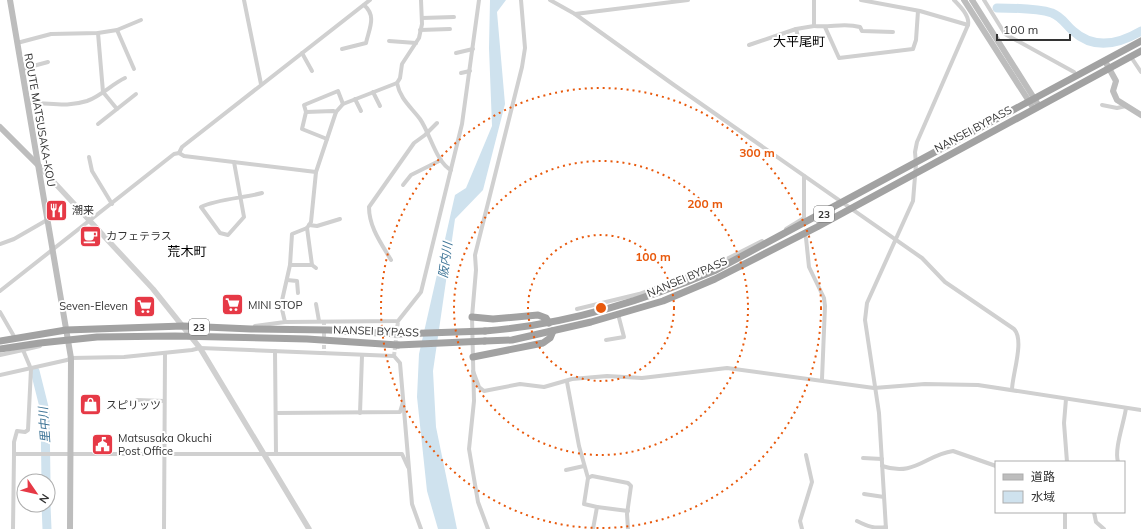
<svg xmlns="http://www.w3.org/2000/svg" width="1141" height="529" viewBox="0 0 1141 529" font-family="Mulish,'Noto Sans JP',sans-serif">
	<style>
		.water { fill: #cfe2ee }
		.lines { fill: none; stroke-linecap: round; stroke-linejoin: round }
		.river { stroke: #cfe2ee; stroke-width: 9 }
		.minor-tunnel { stroke: #d6d6d6; stroke-width: 4; stroke-dasharray: 4 2; stroke-linecap: butt }
		.minor { stroke: #d0d0d0; stroke-width: 4 }
		.tertiary { stroke: #d0d0d0; stroke-width: 5.5 }
		.secondary { stroke: #bdbdbd; stroke-width: 6 }
		.trunk { stroke: #a2a2a2; stroke-width: 7 }
		.trunk-bridge { stroke: #a2a2a2; stroke-width: 7 }
		.ring { fill: none; stroke: #e8590c; stroke-width: 2; stroke-dasharray: 2 4 }
		.labels { text-anchor: middle; dominant-baseline: central; stroke-width: 4; stroke-linejoin: round; paint-order: stroke }
		.shield { fill: #fff; stroke: #707070; stroke-width: 1 }
		.shield-label { font-size: 10px; font-weight: bold; fill: #333 }
		.street-label { font-size: 11px; fill: #333; stroke: #fff }
		.poi-label { font-size: 11px; fill: #333; stroke: #fff; text-anchor: start }
		.water-label { font-size: 12px; font-style: italic; fill: #3f7597; stroke: #fff }
		.quarter-label { font-size: 13px; fill: #000; stroke: #fff }
		.centre { fill: #e8590c; stroke: #fff; stroke-width: 2 }
		.ring-label { font-size: 12px; text-anchor: middle; font-weight: bold; fill: #e8590c; stroke: #fff; stroke-width: 4; stroke-linejoin: round; paint-order: stroke }
	</style>
	<rect width="100%" height="100%" fill="#fff"/>
	<path class="water" d="M490,0H506L497,12L505,104L483,190L455,219L433,371L436,427L457,529H438L427,491L417,397L419,354L455,195L466,188L492,126L489,48Z"/>
	<g class="lines">
		<g class="river">
			<path d="M997,8C1010,8 1039,9 1052,13C1062,17 1065,24 1073,31C1094,50 1119,44 1141,31"/>
			<path d="M35,371L45,411L46,481"/>
			<path d="M46,505L47,529"/>
		</g>
		<g class="minor-tunnel">
			<path d="M324,321V353"/>
			<path d="M394,356L398,321"/>
		</g>
		<g class="minor">
			<path d="M244,0L261,84"/>
			<path d="M550,0L575,14L688,0"/>
			<path d="M814,0V26C832,28 843,22 860,27L862,31L893,32"/>
			<path d="M861,0L920,11L968,25"/>
			<path d="M984,0L1005,34L1074,72"/>
			<path d="M575,14L674,85L922,258L945,282L1014,329C1025,340 1012,375 1012,390"/>
			<path d="M422,18L454,17"/>
			<path d="M825,27L839,58L913,49L916,40L918,11"/>
			<path d="M796,29L800,44"/>
			<path d="M117,30L134,69"/>
			<path d="M420,30L450,29"/>
			<path d="M98,33L103,92L117,109"/>
			<path d="M389,41L416,43"/>
			<path d="M17,43L51,34L98,33L117,30L141,20"/>
			<path d="M749,45L796,29L814,26"/>
			<path d="M342,49L366,43C369,29 377,16 364,5"/>
			<path d="M302,53L312,71"/>
			<path d="M456,53L473,49"/>
			<path d="M1133,60L1141,72"/>
			<path d="M22,69L48,62"/>
			<path d="M461,73L470,71"/>
			<path d="M397,83C400,99 411,107 420,119C430,133 436,162 451,170"/>
			<path d="M373,92L380,106"/>
			<path d="M355,99L361,111"/>
			<path d="M28,103C49,102 65,108 87,101C101,96 112,84 125,78"/>
			<path d="M1102,105L1117,108L1126,106"/>
			<path d="M306,112L333,111L336,112"/>
			<path d="M98,124L136,94"/>
			<path d="M327,139L302,129L306,112L304,105L338,91L343,104"/>
			<path d="M179,153L184,156L316,172"/>
			<path d="M89,157L92,171L112,204"/>
			<path d="M234,162L244,217L228,235L220,233L201,207C217,199 244,198 262,193"/>
			<path d="M403,185L411,175L441,160"/>
			<path d="M309,225L317,226L340,219"/>
			<path d="M307,228L312,265"/>
			<path d="M786,229L804,218V176"/>
			<path d="M806,238L809,267L824,298L825,306L822,379"/>
			<path d="M0,244L14,239L47,220"/>
			<path d="M391,260C381,243 369,227 369,207L414,143L425,135L437,123"/>
			<path d="M290,265H312L316,268"/>
			<path d="M287,280L297,281L298,293"/>
			<path d="M0,291L174,154L179,153L182,147L370,0"/>
			<path d="M316,304L319,321"/>
			<path d="M577,309L639,294L711,267L762,241"/>
			<path d="M0,312L15,338"/>
			<path d="M285,322L398,321L421,292L462,124L479,0"/>
			<path d="M255,326L285,322L281,305L290,265L292,234L307,228L311,222L316,172L336,112L343,104L397,83L400,78L402,64L419,38L422,24L421,0"/>
			<path d="M606,340L624,337L618,314"/>
			<path d="M0,355L23,350"/>
			<path d="M473,371L479,387L484,391L520,384L544,387L572,379L607,376L642,378L727,368L874,388L925,384L978,385L1141,410"/>
			<path d="M0,375L67,360L71,358L124,357L192,350L200,348L394,356L400,363L412,504L421,529"/>
			<path d="M567,382L579,446L588,478L584,504L597,507L593,529"/>
			<path d="M1066,399L1064,423L1067,462"/>
			<path d="M137,400L164,401"/>
			<path d="M276,413L400,412L403,402"/>
			<path d="M360,413L362,356"/>
			<path d="M14,454V442L17,431L25,432L28,430L31,369L23,350L40,346"/>
			<path d="M276,454H402L408,467"/>
			<path d="M863,458L882,459"/>
			<path d="M1118,462C1114,449 1124,423 1126,408"/>
			<path d="M882,466C915,477 925,455 953,451L996,466"/>
			<path d="M566,470L584,466"/>
			<path d="M588,478L592,476L628,483L631,486L627,514L628,529"/>
			<path d="M864,494L884,497"/>
			<path d="M597,507L628,511"/>
			<path d="M1094,512L1096,522L1104,529"/>
			<path d="M857,521C867,526 874,529 886,527"/>
			<path d="M13,529L14,454H276L275,351"/>
			<path d="M164,529L165,353"/>
			<path d="M488,529L478,502L469,449L474,401L472,317L476,270L475,255L522,67L525,48L521,0"/>
			<path d="M802,529L800,521L812,482L806,455"/>
			<path d="M886,529L879,413L865,320L867,303L913,201L916,164L915,152L917,142L968,25C970,16 960,6 954,0"/>
			<path d="M1065,529V512"/>
		</g>
		<path class="tertiary" d="M39,166L153,289L200,348L309,529"/>
		<g class="secondary">
			<path d="M10,0L71,358L70,529"/>
			<path d="M964,0L1034,109"/>
			<path d="M972,0L1039,106"/>
			<path d="M1105,61L1116,81L1113,91L1117,100L1141,115"/>
			<path d="M0,127L39,166"/>
		</g>
		<g class="trunk">
			<path d="M472,317L493,319L538,315L546,318L549,323"/>
			<path d="M485,331C565,325 643,301 716,270L1141,41"/>
			<path d="M0,341L66,330L183,326L251,329L329,330L398,334"/>
			<path d="M485,341L512,340L591,322L663,301L715,279L817,227L1141,51"/>
			<path d="M0,349L40,343L97,337L175,336L307,339L398,345"/>
			<path d="M473,357L543,343L550,338L553,331"/>
		</g>
		<g class="trunk-bridge">
			<path d="M398,334L485,331"/>
			<path d="M398,345L485,341"/>
		</g>
	</g>
	<g class="ring">
		<circle cx="601" cy="308" r="73"/>
		<circle cx="601" cy="308" r="147"/>
		<circle cx="601" cy="308" r="220"/>
	</g>
	<defs>
		<symbol id="restaurant-square" viewBox="-11 -11 22 22"><rect x="-9" y="-9" width="18" height="18" rx="4" fill="#e63946" stroke="#fff"/><path d="M-5-6h1v4h1v-4h1v4h1v-4h1v5L-1.5 .5V6h-2V.5L-5-1ZM5-6V6H3V1.5H1.5Q1.5-4 5-6Z" fill="#fff"/></symbol>
		<symbol id="cafe-square" viewBox="-11 -11 22 22"><rect x="-9" y="-9" width="18" height="18" rx="4" fill="#e63946" stroke="#fff"/><path d="M-5.5-4.5H6V0H3Q3 3.5 0 3.5H-2.5Q-5.5 3.5-5.5 0ZM3-3.2v2h1.7v-2ZM-6 4.5H4V6H-6Z" fill="#fff"/></symbol>
		<symbol id="supermarket-square" viewBox="-11 -11 22 22"><rect x="-9" y="-9" width="18" height="18" rx="4" fill="#e63946" stroke="#fff"/><path d="M-6-5.5h2.5l.6 2H6L4.5 2H-2.5L-4.4-4H-6ZM-1.5 3.2a1.3 1.3 0 1 0 .1 0ZM3 3.2a1.3 1.3 0 1 0 .1 0Z" fill="#fff"/></symbol>
		<symbol id="shop-square" viewBox="-11 -11 22 22"><rect x="-9" y="-9" width="18" height="18" rx="4" fill="#e63946" stroke="#fff"/><path d="M-5-2.5h2.3a2.7 3.5 0 0 1 5.4 0H5L5.5 6h-11ZM-1.5-2.5h3a1.5 2.3 0 0 0-3 0Z" fill="#fff"/></symbol>
		<symbol id="civic-square" viewBox="-11 -11 22 22"><rect x="-9" y="-9" width="18" height="18" rx="4" fill="#e63946" stroke="#fff"/><path d="M-.6-6.5H3V-4.5H.6V-3L4-1V1h2V6H-6V1h2V-1L-.6-3ZM-1.2 2.5V6h2.4V2.5Z" fill="#fff"/></symbol>
	</defs>
	<g fill-rule="evenodd">
		<use href="#restaurant-square" x="44" y="198" width="25" height="25"/>
		<use href="#cafe-square" x="78" y="224" width="25" height="25"/>
		<use href="#supermarket-square" x="220" y="292" width="25" height="25"/>
		<use href="#supermarket-square" x="132" y="294" width="25" height="25"/>
		<use href="#shop-square" x="78" y="392" width="25" height="25"/>
		<use href="#civic-square" x="90" y="432" width="25" height="25"/>
	</g>
	<g class="labels">
		<g class="shield">
			<rect x="814" y="206" width="20" height="16" rx="3"/>
			<rect x="189" y="319" width="20" height="16" rx="3"/>
		</g>
		<g class="shield-label">
			<text x="824" y="214">23</text>
			<text x="199" y="327">23</text>
		</g>
		<g class="street-label">
			<text transform="translate(40 120) rotate(80)">ROUTE MATSUSAKA-KOU</text>
			<text transform="translate(973 129) rotate(-28)">NANSEI BYPASS</text>
			<text transform="translate(687 277) rotate(-23)">NANSEI BYPASS</text>
			<text transform="translate(376 331) rotate(2)">NANSEI BYPASS</text>
		</g>
		<g class="poi-label">
			<text x="72" y="210">潮来</text>
			<text x="106" y="236">カフェテラス</text>
			<text x="248" y="305">MINI STOP</text>
			<text x="128" y="306" text-anchor="end">Seven-Eleven</text>
			<text x="106" y="405">スピリッツ</text>
			<text x="118" y="438">Matsusaka Okuchi<tspan x="118" dy="13">Post Office</tspan></text>
		</g>
		<g class="water-label">
			<text transform="translate(445 260) rotate(-82)">阪内川</text>
			<text transform="translate(44 425) rotate(-94)">里中川</text>
		</g>
		<g class="quarter-label">
			<text x="799" y="41">大平尾町</text>
			<text x="187" y="251">荒木町</text>
		</g>
	</g>
	<circle cx="601" cy="308" r="6" class="centre"/>
	<g class="ring-label">
		<text x="757" y="157">300 m</text>
		<text x="705" y="208">200 m</text>
		<text x="653" y="261">100 m</text>
	</g>
	<rect x="995" y="461" width="130" height="52" fill="#ffffff" stroke="#adadad"/>
	<rect x="1003" y="474" width="20" height="6" fill="#bdbdbd" stroke="#adadad"/>
	<text x="1031" y="481" font-size="12" fill="#333333">道路</text>
	<rect x="1003" y="491" width="20" height="12" fill="#cfe2ee" stroke="#adadad"/>
	<text x="1031" y="501" font-size="12" fill="#333333">水域</text>
	<g transform="translate(36 493) rotate(124)"><circle r="19" fill="#ffffff" stroke="#adadad"/>
	<path d="M0-3L7 15L0 10L-7 15Z" fill="#e63946"/>
	<text y="-6" font-size="11" font-weight="bold" text-anchor="middle" fill="#333333">N</text>
	</g>
	<path d="M997 34v6h73v-6" fill="none" stroke="#333333" stroke-width="2"/>
	<text x="1003" y="34" font-size="12" fill="#333333" stroke="#ffffff" stroke-width="3" paint-order="stroke">100 m</text>
</svg>
